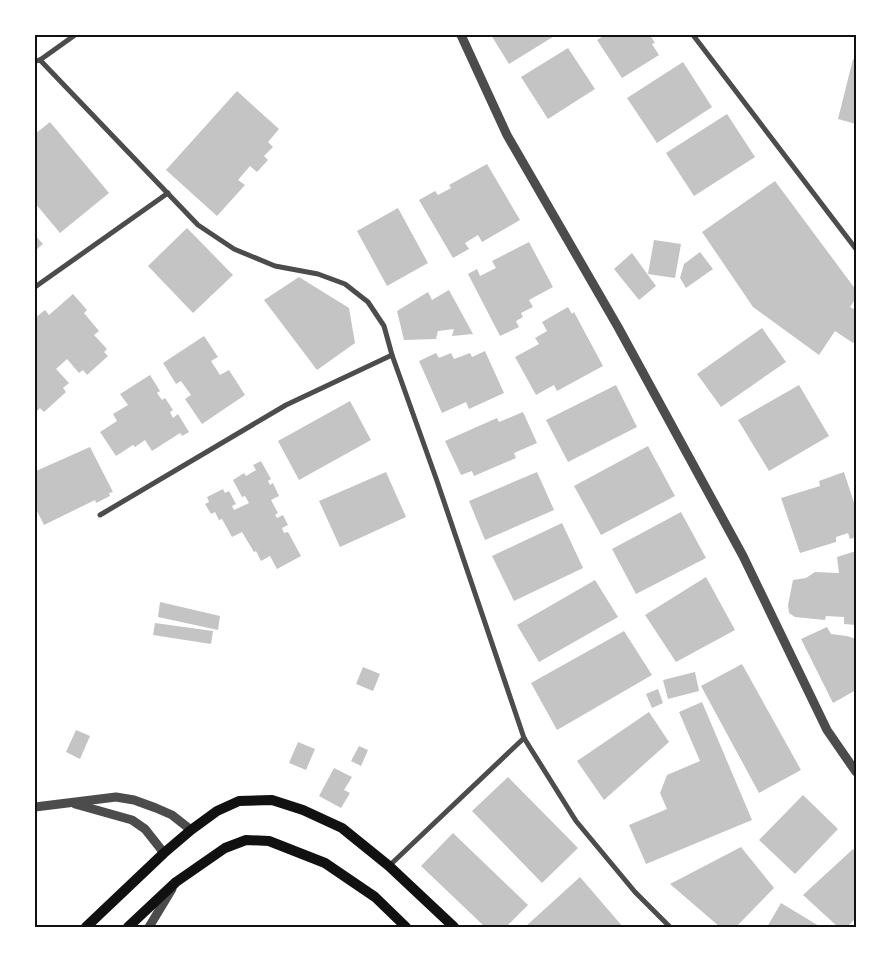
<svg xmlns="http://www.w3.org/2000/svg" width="891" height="962" viewBox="0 0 891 962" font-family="'Crimson Pro',serif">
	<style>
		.building { fill: #c4c4c4 }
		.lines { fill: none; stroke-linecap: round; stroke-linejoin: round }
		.minor { stroke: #4c4c4c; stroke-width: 5 }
		.tertiary { stroke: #4c4c4c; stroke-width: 9 }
		.secondary { stroke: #111; stroke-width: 10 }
		.neatline { fill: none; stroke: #111; stroke-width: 2 }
	</style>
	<rect width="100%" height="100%" fill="#fff"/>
	<g class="building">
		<path d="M491,35H556L509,64Z"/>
		<path d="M605,35H650L655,43L652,44L659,55L622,78L597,40Z"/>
		<path d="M568,48L595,89L548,119L521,77Z"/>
		<path d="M853,59L856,60V124L838,119Z"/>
		<path d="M683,62L712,107L657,143L627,98Z"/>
		<path d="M237,91L279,129L268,142L273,147L264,156L268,160L257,172L250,166L238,180L245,185L217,216L166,170Z"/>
		<path d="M727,114L755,157L694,196L666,153Z"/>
		<path d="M50,122L109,193L60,233L35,203V134Z"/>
		<path d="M487,164L520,220L482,242L478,235L465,243L469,249L453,258L419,200L435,191L438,195L451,188L449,185Z"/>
		<path d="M775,181L856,290V298L850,307L856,310V338L853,343L835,331L819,355L753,307L702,232Z"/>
		<path d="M398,208L428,263L387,286L357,231Z"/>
		<path d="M187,228L233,275L193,313L148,266Z"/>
		<path d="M35,235L43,244L35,251Z"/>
		<path d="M654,240L681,244L675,278L648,274Z"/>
		<path d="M529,242L553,287L529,300L533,307L521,313L523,317L516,321L519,327L500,336L468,274L477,269L480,276L496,268L492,261Z"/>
		<path d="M700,252L713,269L686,288L680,278L684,264Z"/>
		<path d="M632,253L656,286L639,300L614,269Z"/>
		<path d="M299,277L349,308L355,343L317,370L264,300Z"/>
		<path d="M449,290L473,334L452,336L454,329L438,331L436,339L404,340L397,311L428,292L432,300Z"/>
		<path d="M73,294L87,310L84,313L99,331L94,335L107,349L104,352L108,356L87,375L83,370L79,373L67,359L56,369L69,383L63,388L66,392L44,412L40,408L35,413V328L36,327L35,318L45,310L49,315Z"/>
		<path d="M568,307L572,314L574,312L603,366L557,391L554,385L536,395L515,357L539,344L535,338L547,331L542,322Z"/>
		<path d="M762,328L786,362L721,407L697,374Z"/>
		<path d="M204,336L218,357L211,361L220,375L229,370L245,395L202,424L185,399L191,395L181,381L176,384L163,363Z"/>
		<path d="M485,351L504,393L469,409L466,402L442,413L419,361L436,353L439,358L451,353L454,359L470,353L472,357Z"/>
		<path d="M150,375L160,391L157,393L162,400L165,398L173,410L170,412L173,418L178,414L189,432L182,436L180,433L152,451L145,440L135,447L133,445L116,456L100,432L117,421L113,414L128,405L120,394Z"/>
		<path d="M616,385L637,427L568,462L546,420Z"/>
		<path d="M799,385L829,436L769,471L738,420Z"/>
		<path d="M350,401L371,440L299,480L278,441Z"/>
		<path d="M523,412L537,443L514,453L516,458L474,476L472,471L461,475L445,441L497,418L499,422Z"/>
		<path d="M648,446L675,496L601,535L574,486Z"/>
		<path d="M90,447L113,492L109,493L110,496L96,503L95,500L44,525L35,507L36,471Z"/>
		<path d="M261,461L271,479L268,481L270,485L273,483L279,496L271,500L278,513L275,515L277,518L283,515L288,525L282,528L284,533L288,532L301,556L277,569L270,556L261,561L256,551L254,552L242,532L232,537L222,519L219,520L215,512L211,514L205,504L209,502L207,497L223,489L225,493L229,491L236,504L232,506L234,510L249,503L245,496L242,497L233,480L244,473L246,476L256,470L253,465Z"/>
		<path d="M386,472L406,517L340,547L319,501Z"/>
		<path d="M537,472L554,510L485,540L469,501Z"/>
		<path d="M844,472L856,509V537L850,539L848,533L836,537V542L800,553L781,498L820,486L819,481Z"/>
		<path d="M681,512L706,558L636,594L612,549Z"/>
		<path d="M562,523L583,568L514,601L492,556Z"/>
		<path d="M856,551V625L844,624V617L826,616L825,620L795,617L789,613L788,605L793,580L806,578L815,572L839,573L837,557Z"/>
		<path d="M706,577L735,630L676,662L645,615Z"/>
		<path d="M595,580L618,617L539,662L517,625Z"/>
		<path d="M160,602L220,616L218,630L158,617Z"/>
		<path d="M155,623L213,631L211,644L153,635Z"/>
		<path d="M827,627L831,634L847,636L856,639V690L833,703L801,639Z"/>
		<path d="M624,631L652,675L557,730L531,683Z"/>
		<path d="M742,664L801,770L759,793L701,686Z"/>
		<path d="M363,667L380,674L373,691L356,684Z"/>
		<path d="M695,672L699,691L668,699L663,680Z"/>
		<path d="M658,689L663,703L652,708L646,694Z"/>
		<path d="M702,702L752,820L646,864L629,825L667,809L660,793L667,775L700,761L679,712Z"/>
		<path d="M649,712L669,742L604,800L577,761Z"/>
		<path d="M76,730L90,736L80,759L66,752Z"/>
		<path d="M298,742L315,749L306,770L289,763Z"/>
		<path d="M359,746L368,750L361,766L351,761Z"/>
		<path d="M334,768L352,777L344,790L350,793L341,808L319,796Z"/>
		<path d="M508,777L578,848L542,883L472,811Z"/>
		<path d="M803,795L838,829L795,874L759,840Z"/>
		<path d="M453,833L528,905L506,927H485L421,866Z"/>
		<path d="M741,847L774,888L736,927H720L670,884Z"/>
		<path d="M853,849L856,852V918L847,927H838L803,895Z"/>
		<path d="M580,877L623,927H525Z"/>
		<path d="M781,903L819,926L818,927H767Z"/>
	</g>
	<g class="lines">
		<g class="minor">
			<path d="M693,35L856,249"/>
			<path d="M40,60L198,225L234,249L275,266L318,274L345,284L368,302L384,326L392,355L437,481L524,738L576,821L635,892L670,927"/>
			<path d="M35,61L40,60L75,35"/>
			<path d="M35,287L168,193"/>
			<path d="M100,515L286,405L392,355"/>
			<path d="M389,866L524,738"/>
		</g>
		<g class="tertiary">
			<path d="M461,35L507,135L618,327L743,556L827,730L856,772"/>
			<path d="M75,804L132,820L145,829L164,853"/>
			<path d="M35,807L116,797L134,800L156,808L172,815L191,830"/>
			<path d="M149,927L172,889"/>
		</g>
		<g class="secondary">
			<path d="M86,927L164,853L191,830L217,811L239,801L272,800L303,810L342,828L389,866L454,927"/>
			<path d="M128,927L176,882L225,848L246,840L269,841L325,863L375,897L406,927"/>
		</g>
	</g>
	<rect width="891" height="962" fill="none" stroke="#ffffff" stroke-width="72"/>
	<rect x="36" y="36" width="819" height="890" class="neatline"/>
</svg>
